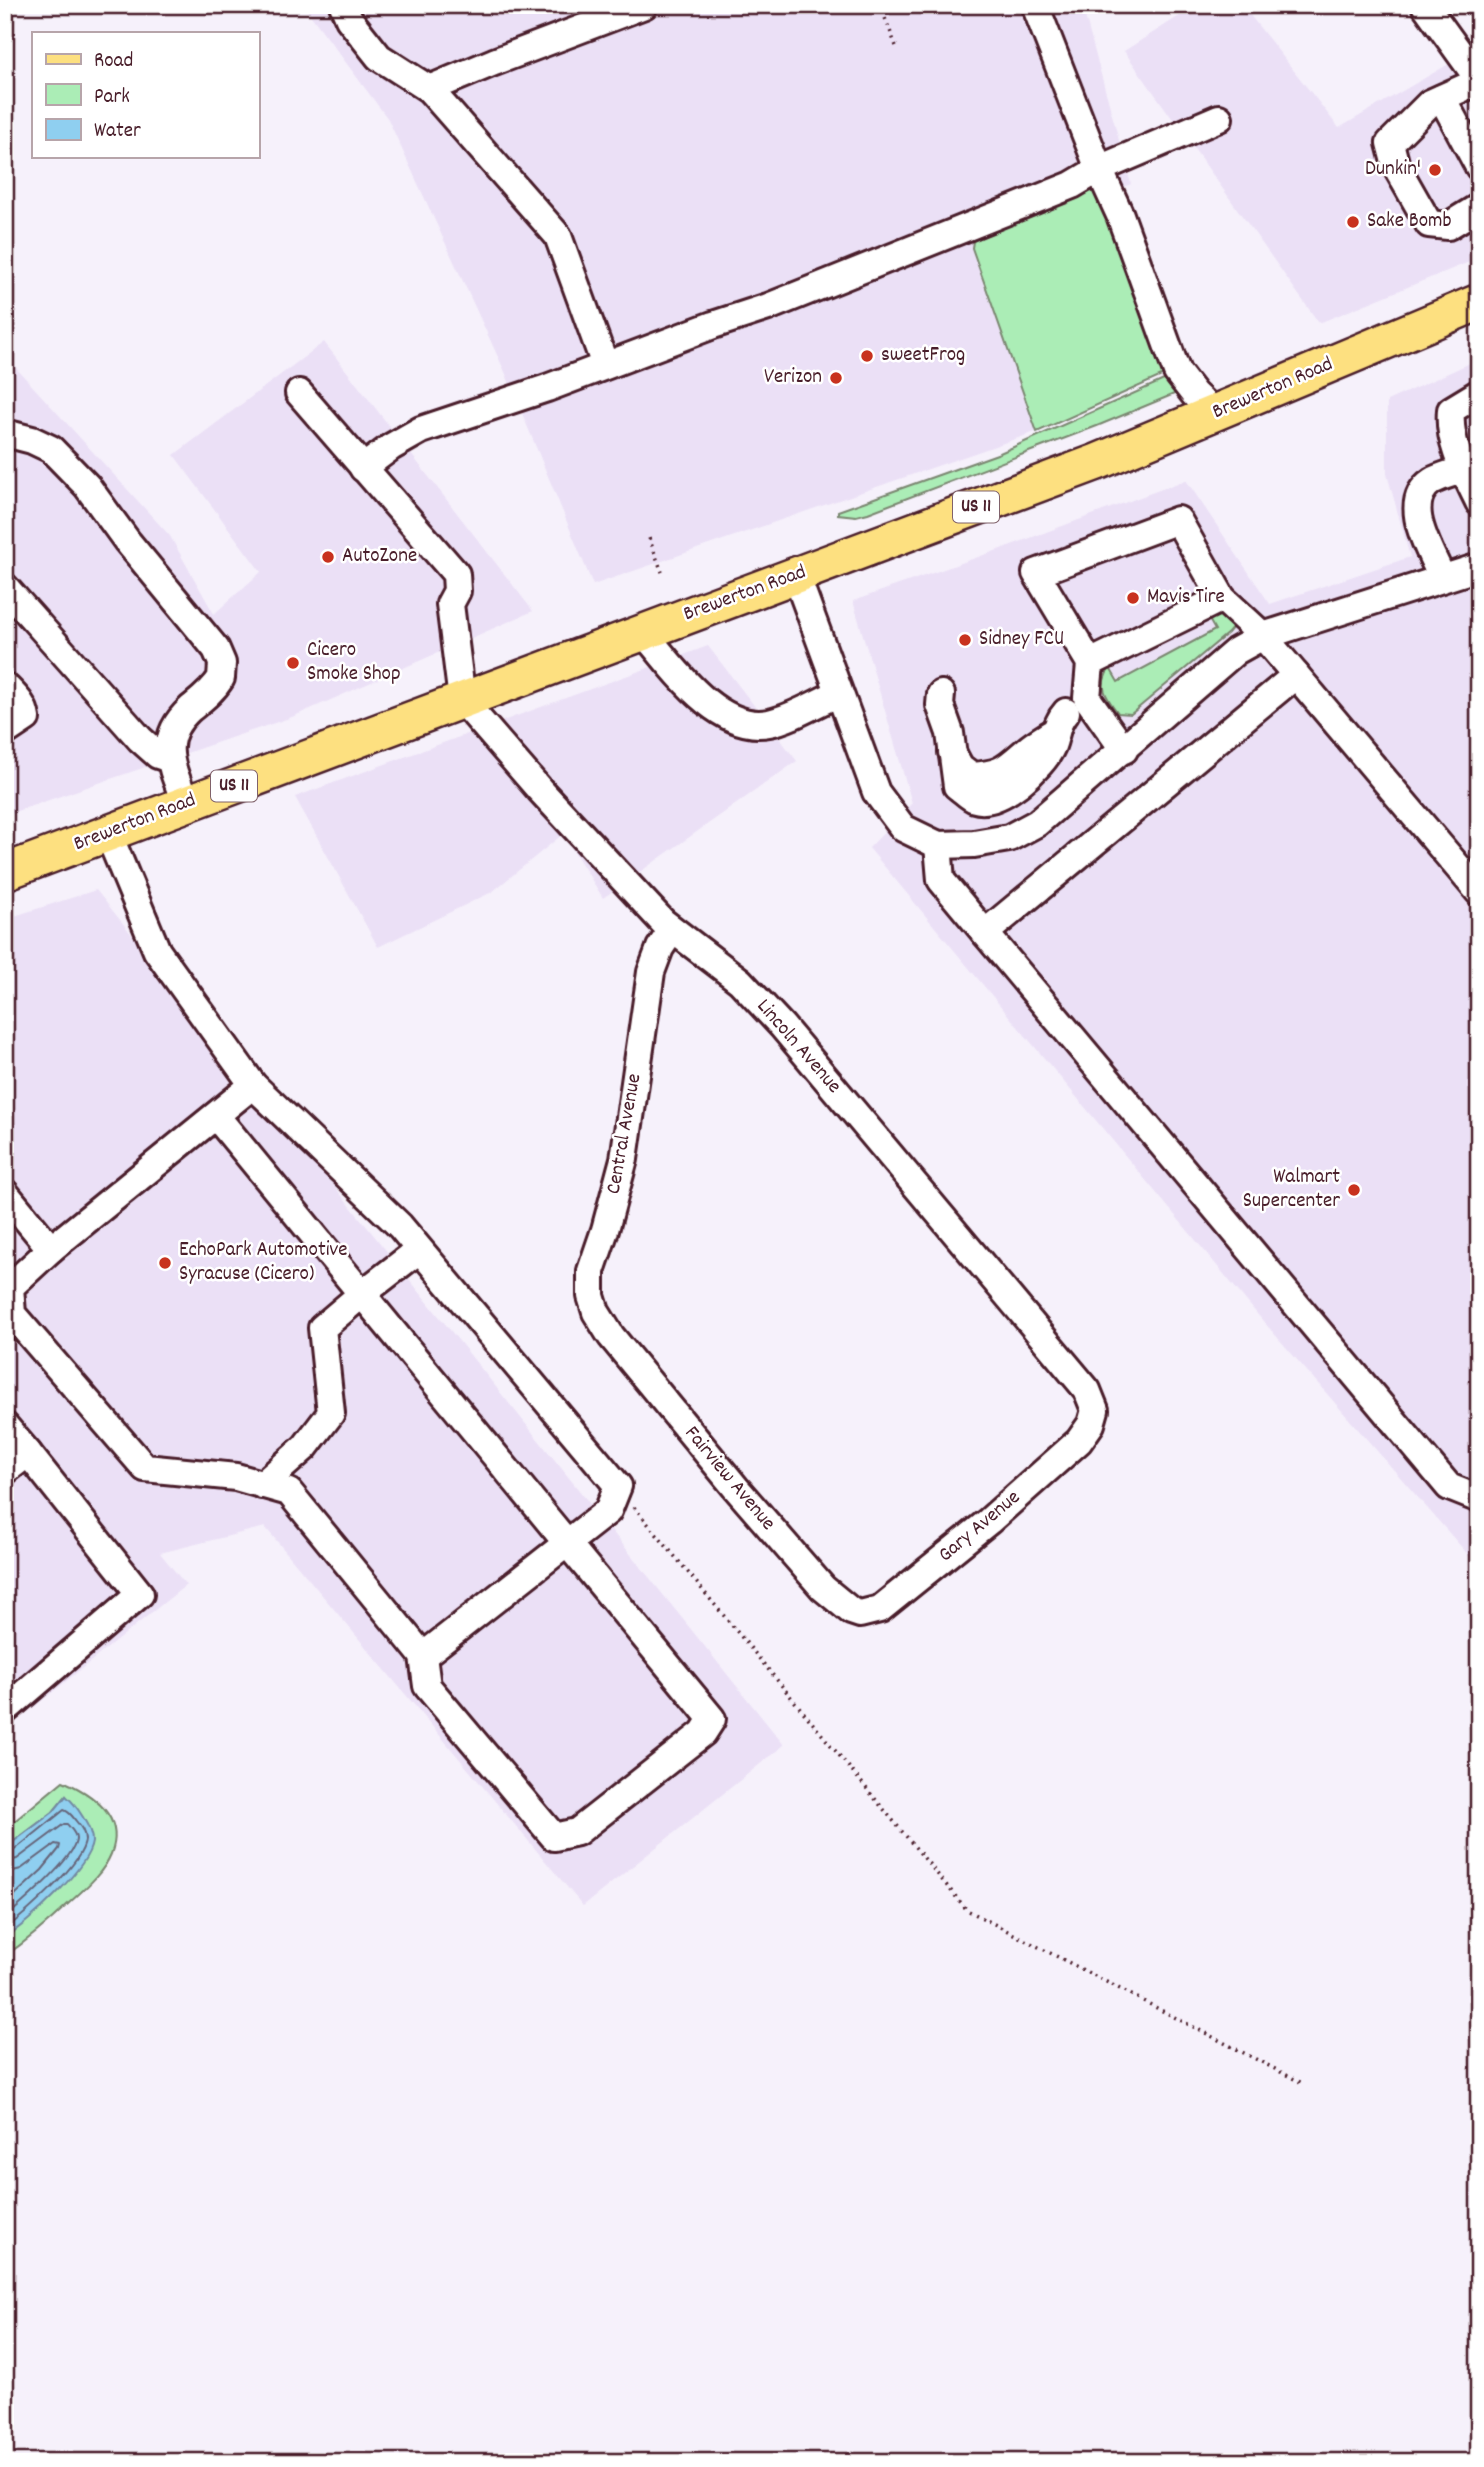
<svg xmlns="http://www.w3.org/2000/svg" width="1484" height="2467" viewBox="0 0 1484 2467" font-family="Dekko,sans-serif">
	<style>
		.built { fill: #ebe0f6 }
		.green { fill: #abedb6; stroke: #7a8670; stroke-width: 2 }
		.water { fill: #8fcff0; stroke: #7389a1; stroke-width: 2 }
		.lines { fill: none; stroke-linecap: round; stroke-linejoin: round }
		.shore { stroke: #66657a; stroke-width: 2 }
		.minor-casing { stroke: #4a1f2b; stroke-width: 32 }
		.major-casing { stroke: #4a1f2b; stroke-width: 40 }
		.path { stroke: #4a1f2b; stroke-width: 3.5; stroke-dasharray: 2 5; stroke-linecap: butt }
		.minor { stroke: #fff; stroke-width: 26 }
		.major { stroke: #fde080; stroke-width: 35 }
		.poi-dot { fill: #c8321e; stroke: #fff; stroke-width: 2.5 }
		.labels { text-anchor: middle; dominant-baseline: central; stroke-width: 5; stroke-linejoin: round; paint-order: stroke }
		.shield { fill: #fff; stroke: #80626b; stroke-width: 2 }
		.shield-label { font-size: 19px; font-weight: bold; fill: #4a1f2b }
		.poi-label { font-size: 21px; fill: #4a1f2b; stroke: #fff; text-anchor: start }
		.street-label { font-size: 21px; fill: #4a1f2b; stroke: #fff }
	</style>
	<rect width="100%" height="100%" fill="#f6f1fb"/>
	<filter id="ink" filterUnits="userSpaceOnUse"><feTurbulence type="fractalNoise" baseFrequency=".0143" numOctaves="2"/><feDisplacementMap in="SourceGraphic" scale="14" xChannelSelector="R" yChannelSelector="G"/><feConvolveMatrix kernelMatrix="1 2 1 2 8 2 1 2 1" color-interpolation-filters="sRGB"/></filter>
	<g filter="url(#ink)">
		<g class="built">
			<path d="M303,5H1082L1131,184L976,249L1047,428L593,585L505,372L388,119Z"/>
			<path d="M1197,5H1242L1339,128L1459,58L1479,61V258L1319,323L1124,51Z"/>
			<path d="M324,342L533,611L292,717L5,815V356L170,536L214,614L261,572L174,455Z"/>
			<path d="M1479,359V1567L1263,1321L869,848L912,803L853,601L998,550L1186,480L1270,604L1410,557L1387,474V401Z"/>
			<path d="M708,646L797,761L603,898L563,834L492,892L378,947L295,797Z"/>
			<path d="M96,890L784,1745L583,1906L265,1527L160,1553L186,1585L5,1730V919Z"/>
		</g>
		<g class="green">
			<path d="M1094,191L1100,194L1167,370L1164,375L1037,432L972,248L973,241L1083,192Z"/>
			<path d="M1166,379H1170L1179,392L1097,426L868,513L856,516L838,514V511L1000,453Z"/>
			<path d="M1221,610L1233,618L1232,628L1228,633L1131,714L1118,713C1106,697 1097,686 1110,668L1118,682L1215,630L1207,616Z"/>
			<path d="M63,1781C92,1794 126,1817 111,1854C103,1874 83,1890 68,1904C48,1923 28,1940 5,1956V1937L38,1911L73,1874L79,1814L66,1796L53,1812L5,1848V1829Z"/>
		</g>
		<path class="water" d="M66,1796C75,1803 93,1829 92,1842C89,1867 28,1924 5,1937V1848L53,1812Z"/>
		<g class="lines">
			<g class="shore">
				<path d="M5,1853L12,1852L64,1810C70,1812 72,1816 76,1821C81,1827 85,1832 85,1840C84,1863 24,1915 5,1929"/>
				<path d="M5,1862L17,1859L64,1824H67C71,1829 76,1833 76,1839C76,1858 20,1905 5,1918"/>
				<path d="M5,1873L21,1869L55,1844L60,1845L59,1849L42,1870L5,1904"/>
			</g>
			<defs>
				<g id="minor">
					<path d="M343,5L349,19L379,57L429,89L558,236L605,365"/>
					<path d="M1035,5L1099,169L1120,215L1177,372L1194,394L1214,413"/>
					<path d="M1425,5L1479,80"/>
					<path d="M1479,81L1430,103L1390,143L1396,166L1429,224L1448,226L1479,207"/>
					<path d="M429,89L494,62L644,5"/>
					<path d="M1442,98L1479,167"/>
					<path d="M299,393L456,574L457,591L450,604L462,700L540,790L663,922L740,981L782,1026L1087,1390L1095,1410L1091,1424L1079,1441L989,1521L880,1609L860,1614L851,1611L823,1588L736,1488L611,1336L596,1312L591,1296V1271L605,1230L624,1159L651,972L660,948L672,930"/>
					<path d="M1479,393L1451,410C1448,443 1465,473 1479,502"/>
					<path d="M5,433L32,440L51,449L87,486L127,541L216,649L222,663L221,678C213,691 201,700 190,709C156,740 172,767 186,804"/>
					<path d="M363,468L391,447L421,430L547,388L713,325L768,307L1072,185L1099,169L1219,118"/>
					<path d="M796,575L876,792L903,828L938,845L974,844L1009,838L1037,823L1236,651L1263,636L1479,567"/>
					<path d="M1442,578C1431,551 1399,503 1432,481C1441,476 1454,473 1464,469"/>
					<path d="M5,587L140,739L158,755L170,759"/>
					<path d="M643,632C672,666 718,733 769,723C791,719 818,702 839,693"/>
					<path d="M1090,663L1222,598"/>
					<path d="M5,686C15,696 24,704 26,718L5,732"/>
					<path d="M941,694L940,705L950,733L957,786C962,789 969,797 975,799C999,807 1043,767 1052,746C1057,733 1056,723 1066,712"/>
					<path d="M1124,750L1087,698L1090,663L1036,573L1178,520L1222,598L1263,636L1479,892"/>
					<path d="M952,752L960,767L972,776C1002,774 1005,769 1027,750C1035,743 1046,737 1055,731"/>
					<path d="M938,845L941,880L985,933L1449,1487L1479,1499"/>
					<path d="M985,933L1296,675"/>
					<path d="M216,1116L362,1294L322,1328L331,1413L305,1447L262,1485"/>
					<path d="M5,1193L51,1249L253,1085L157,951L108,833"/>
					<path d="M51,1249L10,1287L12,1314L145,1468L236,1477L289,1492L423,1656L608,1511L618,1486L400,1226L253,1085"/>
					<path d="M419,1250L362,1294L712,1719L703,1733L577,1832L554,1837L427,1686L423,1656"/>
					<path d="M5,1426L28,1453L5,1471"/>
					<path d="M5,1710L140,1594L28,1453"/>
				</g>
				<path id="major" d="M5,872L1097,462L1479,302"/>
			</defs>
			<use href="#minor" class="minor-casing"/>
			<use href="#major" class="major-casing"/>
			<g class="path">
				<path d="M880,5L896,46"/>
				<path d="M649,538L662,572"/>
				<path d="M634,1507L967,1910L1304,2084"/>
			</g>
			<use href="#minor" class="minor"/>
			<use href="#major" class="major"/>
		</g>
	</g>
	<g class="poi-dot">
		<circle cx="1435" cy="170" r="7"/>
		<circle cx="1353" cy="222" r="7"/>
		<circle cx="867" cy="356" r="7"/>
		<circle cx="836" cy="378" r="7"/>
		<circle cx="328" cy="557" r="7"/>
		<circle cx="1133" cy="598" r="7"/>
		<circle cx="965" cy="640" r="7"/>
		<circle cx="293" cy="663" r="7"/>
		<circle cx="1354" cy="1190" r="7"/>
		<circle cx="165" cy="1263" r="7"/>
	</g>
	<g class="labels">
		<g class="shield">
			<rect x="953" y="491.5" width="46" height="31" rx="5"/>
			<rect x="211" y="770.5" width="46" height="31" rx="5"/>
		</g>
		<g class="shield-label">
			<text x="976" y="507">US 11</text>
			<text x="234" y="786">US 11</text>
		</g>
		<g class="poi-label">
			<text x="1421" y="170" text-anchor="end">Dunkin'</text>
			<text x="1367" y="222">Sake Bomb</text>
			<text x="881" y="356">sweetFrog</text>
			<text x="822" y="378" text-anchor="end">Verizon</text>
			<text x="342" y="557">AutoZone</text>
			<text x="1147" y="598">Mavis Tire</text>
			<text x="979" y="640">Sidney FCU</text>
			<text x="307" y="651">Cicero<tspan x="307" dy="24">Smoke Shop</tspan></text>
			<text x="1340" y="1178" text-anchor="end">Walmart<tspan x="1340" dy="24">Supercenter</tspan></text>
			<text x="179" y="1251">EchoPark Automotive<tspan x="179" dy="24">Syracuse (Cicero)</tspan></text>
		</g>
		<g class="street-label">
			<text transform="translate(1273 389) rotate(-23)">Brewerton Road</text>
			<text transform="translate(745 594) rotate(-20)">Brewerton Road</text>
			<text transform="translate(135 823) rotate(-21)">Brewerton Road</text>
			<text transform="translate(798 1047) rotate(49)">Lincoln Avenue</text>
			<text transform="translate(625 1134) rotate(-80)">Central Avenue</text>
			<text transform="translate(729 1479) rotate(50)">Fairview Avenue</text>
			<text transform="translate(980 1527) rotate(-40)">Gary Avenue</text>
		</g>
	</g>
	<rect width="1484" height="2467" fill="none" stroke="#fff" stroke-width="28"/>
	<rect x="14" y="14" width="1456" height="2439" fill="none" stroke="#4a1f2b" stroke-width="2.5" filter="url(#ink)"/>
	<rect x="32" y="32" width="228" height="126" fill="#ffffff" stroke="#b7a5aa" stroke-width="2"/>
	<rect x="46" y="54" width="35" height="10" fill="#fde080" stroke="#b7a5aa" stroke-width="2"/>
	<text x="94" y="66" font-size="21" fill="#4a1f2b">Road</text>
	<rect x="46" y="84" width="35" height="21" fill="#abedb6" stroke="#b7a5aa" stroke-width="2"/>
	<text x="94" y="102" font-size="21" fill="#4a1f2b">Park</text>
	<rect x="46" y="119" width="35" height="21" fill="#8fcff0" stroke="#b7a5aa" stroke-width="2"/>
	<text x="94" y="136" font-size="21" fill="#4a1f2b">Water</text>
</svg>
